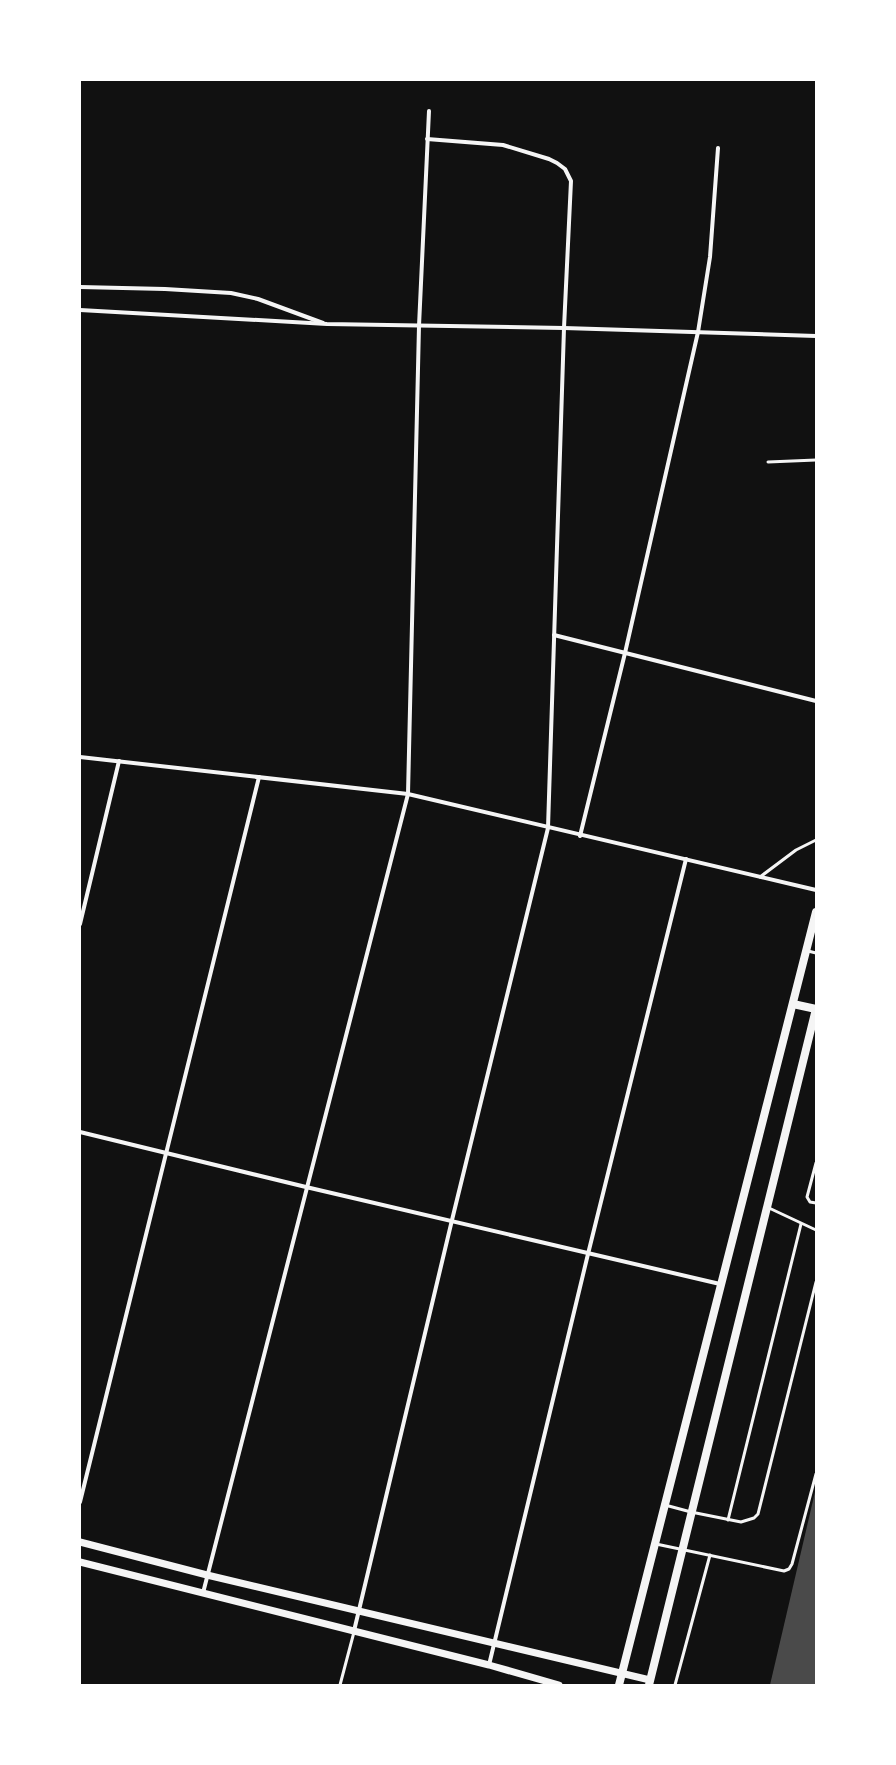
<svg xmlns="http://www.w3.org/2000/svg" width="896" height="1765" viewBox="0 0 896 1765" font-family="'Varela Round',sans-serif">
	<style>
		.building { fill: #4a4a4a }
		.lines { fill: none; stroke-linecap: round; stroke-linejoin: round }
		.service { stroke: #f5f5f5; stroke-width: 3 }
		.minor { stroke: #f5f5f5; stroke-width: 4 }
		.tertiary { stroke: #f5f5f5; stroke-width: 7 }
		.secondary { stroke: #f5f5f5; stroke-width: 8 }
	</style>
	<rect width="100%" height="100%" fill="#111"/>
	<path class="building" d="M815,1492L816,1685H770Z"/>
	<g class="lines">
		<g class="service">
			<path d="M768,462L816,460"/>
			<path d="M760,877L796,850L816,840"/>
			<path d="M808,951L816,953"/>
			<path d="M816,1163L807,1197L810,1202L816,1203"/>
			<path d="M769,1208L816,1230"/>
			<path d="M665,1505L691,1512L741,1522L754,1518L758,1514L816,1282"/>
			<path d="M728,1520L801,1224"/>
			<path d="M656,1544L784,1571L789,1569L792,1564L816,1474"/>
			<path d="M340,1685L354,1632"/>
			<path d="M675,1685L710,1555"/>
		</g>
		<g class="minor">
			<path d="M80,287L165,289L231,293L258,299L323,323"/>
			<path d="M80,310L327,324L564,328L816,336"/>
			<path d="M554,635L816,701"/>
			<path d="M80,757L408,794L816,890"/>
			<path d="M580,836L625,653L698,332L710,257L718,148"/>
			<path d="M80,924L119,761"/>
			<path d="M80,1132L306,1187L720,1284"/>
			<path d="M80,1502L259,777"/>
			<path d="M203,1593L408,794L419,326L429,111"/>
			<path d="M354,1631L452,1220L548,828L564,328L571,181L565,169L557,163L549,159L503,145L427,139"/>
			<path d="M489,1665L588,1254L686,859"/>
		</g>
		<g class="tertiary">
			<path d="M80,1542L207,1575L650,1680"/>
			<path d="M80,1562L489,1665L559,1685"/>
		</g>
		<g class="secondary">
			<path d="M793,1004L816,1009"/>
			<path d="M619,1685L816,912"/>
			<path d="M649,1685L816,1009"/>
		</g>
	</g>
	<rect width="896" height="1765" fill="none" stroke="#ffffff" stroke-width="162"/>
</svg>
